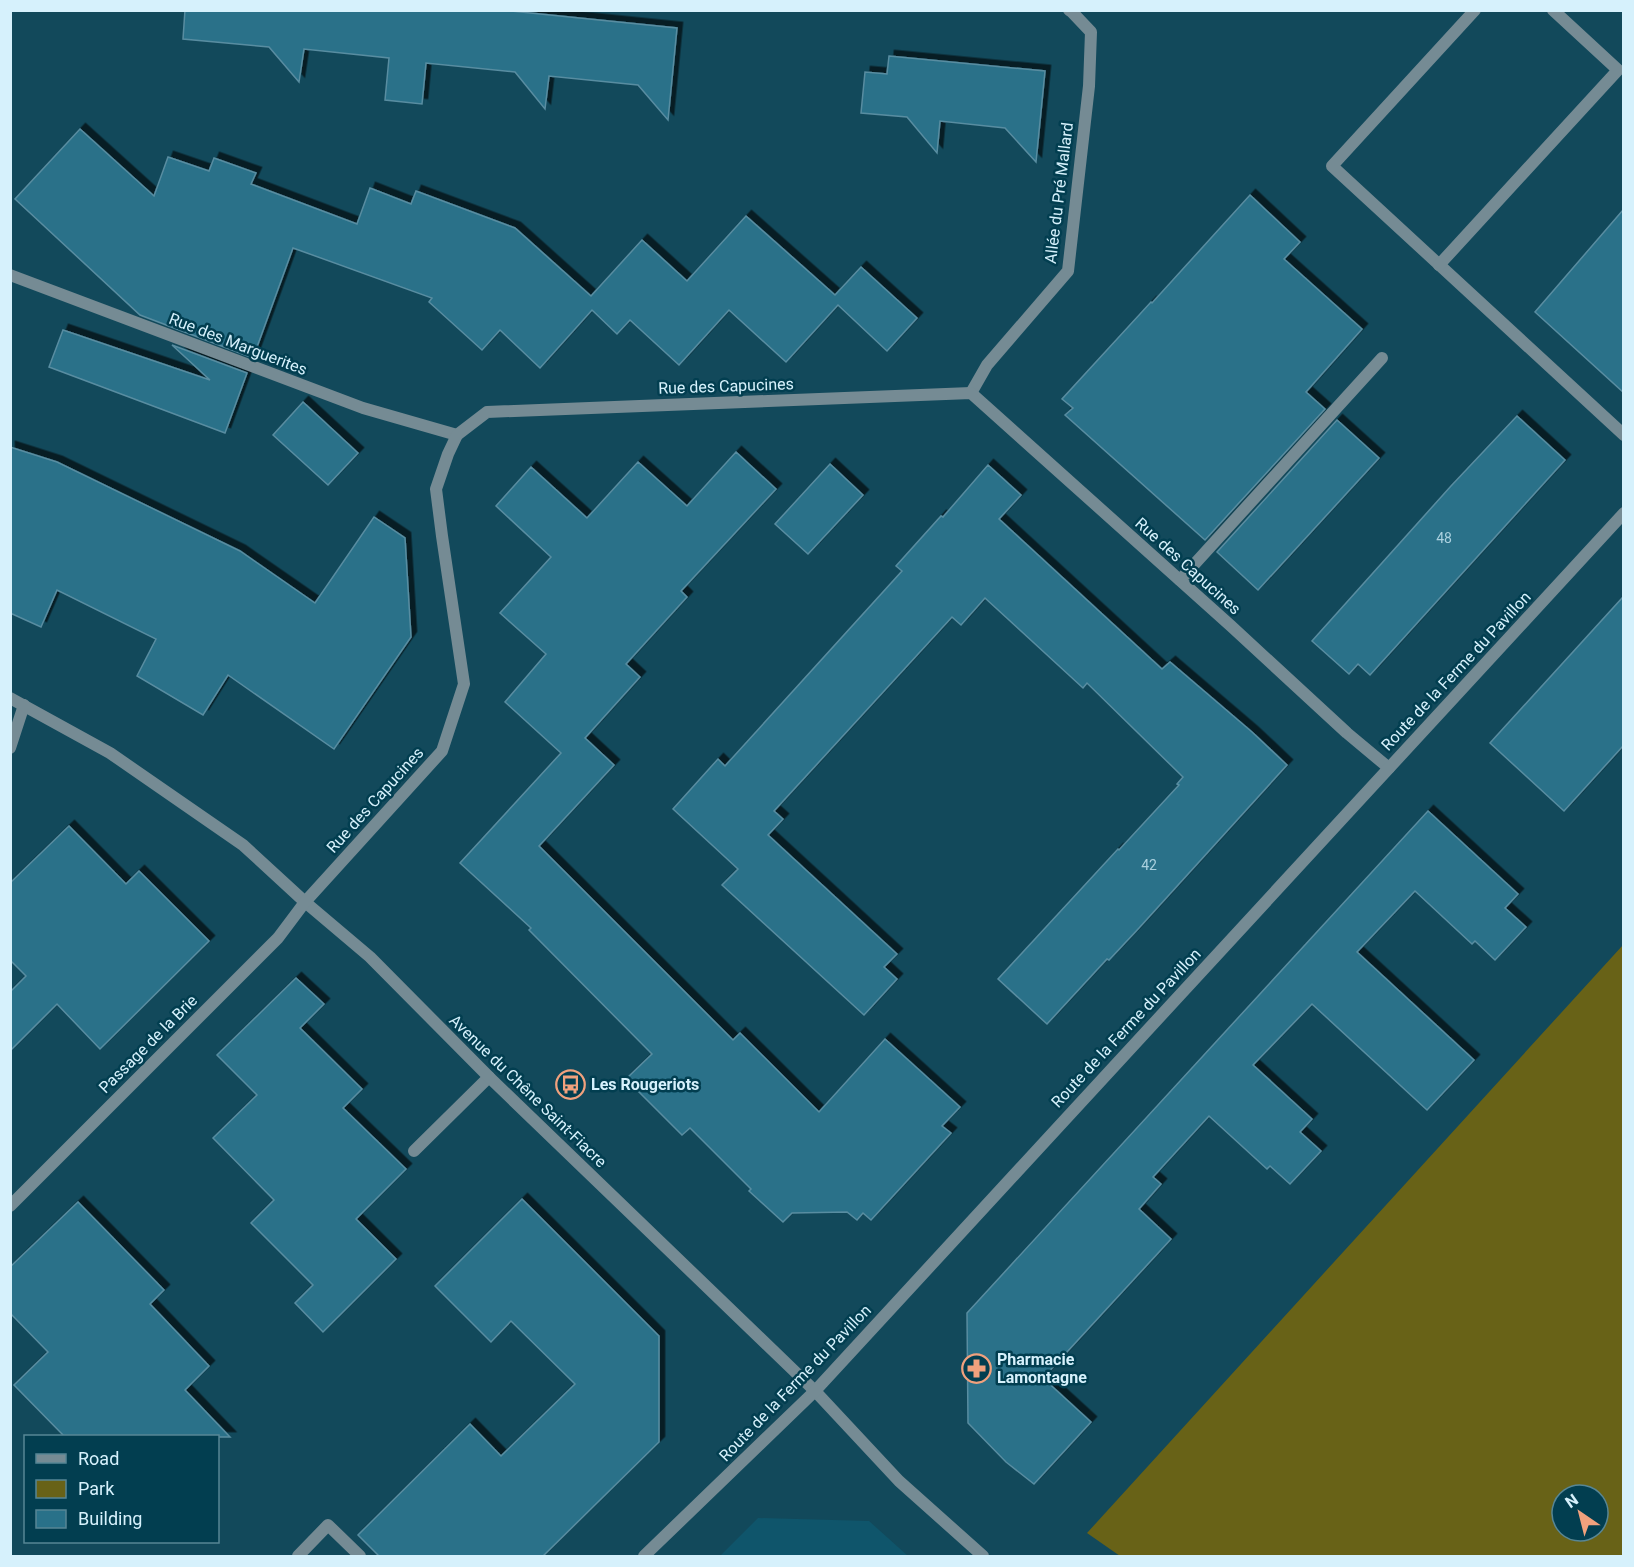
<svg xmlns="http://www.w3.org/2000/svg" width="1634" height="1567" viewBox="0 0 1634 1567" font-family="Roboto,sans-serif">
	<style>
		.built { fill: #0f556b }
		.green { fill: #686217; fill-rule: evenodd }
		.building { fill: #297189; stroke: #598da1; stroke-width: 1.5; filter: url(#shadow) }
		.lines { fill: none; stroke-linecap: round; stroke-linejoin: round }
		.service { stroke: #758b94; stroke-width: 12 }
		.minor { stroke: #758b94; stroke-width: 12 }
		.labels { text-anchor: middle; dominant-baseline: central; stroke-width: 5; stroke-linejoin: round; paint-order: stroke }
		.number-label { font-size: 14px; fill: #abd1df }
		.street-label { font-size: 16px; fill: #d6f1fc; stroke: #023e50 }
		.poi-label { font-size: 16px; font-weight: bold; fill: #d6f1fc; stroke: #023e50; text-anchor: start }
	</style>
	<defs>
		<filter id="shadow"><feDropShadow dx="5.5" dy="-5.5" stdDeviation="0" flood-color="#0009"/></filter>
	</defs>
	<rect width="100%" height="100%" fill="#12495b"/>
	<path class="built" d="M758,1518L869,1521L908,1556H720Z"/>
	<path class="green" d="M1623,945V1556H1120L1087,1533ZM1562,1495H1598V1531H1562Z"/>
	<g class="building">
		<path d="M185,10H501L677,28L668,120L638,85L549,76L545,109L515,72L426,63L422,104L385,100L389,58L304,49L299,82L269,47L183,39Z"/>
		<path d="M889,56L1045,71L1036,162L1005,128L940,121L937,153L907,117L861,113L865,72L887,74Z"/>
		<path d="M80,129L154,196L168,157L209,171L214,158L256,173L251,184L357,224L370,188L411,204L416,191L515,228L591,296L642,240L687,281L746,216L835,295L861,267L917,318L887,351L838,305L786,362L729,310L679,365L630,320L617,334L592,310L540,368L500,330L482,350L429,302L432,298L293,248L253,358L140,315L15,199Z"/>
		<path d="M1250,195L1300,242L1284,259L1362,329L1306,392L1325,409L1205,540L1065,415L1073,408L1062,399L1151,302L1152,303Z"/>
		<path d="M1623,210V392L1535,312Z"/>
		<path d="M63,330L210,380L172,345L247,373L225,433L49,367Z"/>
		<path d="M303,402L358,453L328,485L273,435Z"/>
		<path d="M1517,416L1565,460L1370,675L1358,664L1349,674L1312,641L1451,486Z"/>
		<path d="M1337,420L1379,458L1258,590L1217,552Z"/>
		<path d="M10,447L57,462L240,551L315,603L374,517L405,538L411,637L334,749L228,675L203,715L137,676L156,639L57,590L41,627L10,613Z"/>
		<path d="M736,452L776,489L681,591L687,597L626,664L640,677L585,738L614,765L539,846L733,1040L740,1033L819,1112L885,1039L960,1107L942,1126L951,1133L871,1220L863,1213L857,1220L847,1212L792,1213L783,1222L749,1191L751,1189L690,1128L682,1135L626,1079L652,1054L529,930L531,928L460,863L561,753L505,702L546,654L500,613L551,557L496,506L531,467L587,518L638,462L687,506Z"/>
		<path d="M830,464L863,495L808,554L775,524Z"/>
		<path d="M988,465L1021,495L999,519L1162,669L1170,662L1252,732L1287,765L1139,928L1109,960L1107,959L1047,1024L998,979L1118,849L1119,850L1179,785L1177,784L1183,777L1087,683L1083,688L985,598L961,625L952,617L774,811L783,819L768,835L897,954L884,967L897,979L864,1015L722,885L738,869L673,809L718,759L725,766L902,571L896,566L941,516L943,517Z"/>
		<path d="M1623,597V746L1564,811L1490,743Z"/>
		<path d="M1428,811L1518,894L1505,908L1526,927L1495,960L1475,941L1472,944L1415,891L1357,952L1474,1060L1427,1110L1312,1004L1253,1065L1312,1119L1300,1132L1321,1151L1290,1184L1270,1166L1267,1169L1209,1116L1153,1177L1161,1184L1139,1209L1171,1239L1043,1378L1091,1422L1034,1484L1006,1462L968,1423L967,1313Z"/>
		<path d="M69,826L126,884L139,871L209,941L100,1049L57,1004L10,1051V992L26,976L10,960V883Z"/>
		<path d="M296,978L324,1004L300,1028L362,1089L343,1108L406,1169L356,1219L396,1259L323,1332L295,1303L313,1285L251,1223L274,1200L213,1138L257,1095L217,1055Z"/>
		<path d="M522,1199L659,1336V1442L542,1557H380L358,1535L470,1424L501,1456L575,1384L511,1321L491,1342L435,1286Z"/>
		<path d="M78,1202L164,1290L150,1304L209,1366L185,1390L230,1437H65L14,1385L48,1352L10,1313V1267Z"/>
	</g>
	<g class="lines">
		<g class="service">
			<path d="M1475,10L1332,166L1624,435"/>
			<path d="M1439,265L1618,70L1553,10"/>
			<path d="M1180,580L1382,358"/>
			<path d="M10,748L24,705"/>
			<path d="M414,1151L489,1077"/>
			<path d="M298,1556L328,1525L360,1556"/>
		</g>
		<g class="minor">
			<path d="M10,275L363,408L457,435"/>
			<path d="M971,393L987,365L1068,271L1089,86L1091,32L1072,12L1069,10"/>
			<path d="M10,698L110,753L243,845L305,902L370,957L489,1077L815,1391L899,1481L983,1556"/>
			<path d="M10,1206L278,938L305,902L442,751L464,684L442,536L436,489L448,454L457,435L487,412L971,393L1231,626L1347,733L1389,768"/>
			<path d="M644,1556L815,1391L1624,513"/>
		</g>
	</g>
	<defs>
		<symbol id="bus-ring" viewBox="-11 -11 22 22"><circle r="9.5" fill="#023e50" stroke="#f1a17d" stroke-width="1.5"/><path d="M-5-6H5V4H4V6H2V4H-2V6H-4V4H-5ZM-3.5-4V0h7V-4ZM-3.5 1.2v1.5H-2V1.2ZM2 1.2v1.5H3.5V1.2Z" fill="#f1a17d"/></symbol>
		<symbol id="pharmacy-ring" viewBox="-11 -11 22 22"><circle r="9.5" fill="#023e50" stroke="#f1a17d" stroke-width="1.5"/><path d="M-2-6h4v4h4v4h-4v4h-4v-4h-4v-4h4Z" fill="#f1a17d"/></symbol>
	</defs>
	<g fill-rule="evenodd">
		<use href="#bus-ring" x="554" y="1068" width="33" height="33"/>
		<use href="#pharmacy-ring" x="960" y="1352" width="33" height="33"/>
	</g>
	<g class="labels">
		<g class="number-label">
			<text x="1444" y="538">48</text>
			<text x="1149" y="865">42</text>
		</g>
		<g class="street-label">
			<text transform="translate(1059 193) rotate(-83)">Allée du Pré Mallard</text>
			<text transform="translate(238 344) rotate(21)">Rue des Marguerites</text>
			<text transform="translate(726 386) rotate(-2)">Rue des Capucines</text>
			<text transform="translate(1188 566) rotate(42)">Rue des Capucines</text>
			<text transform="translate(1456 671) rotate(-47)">Route de la Ferme du Pavillon</text>
			<text transform="translate(375 800) rotate(-48)">Rue des Capucines</text>
			<text transform="translate(1126 1028) rotate(-47)">Route de la Ferme du Pavillon</text>
			<text transform="translate(148 1044) rotate(-45)">Passage de la Brie</text>
			<text transform="translate(528 1091) rotate(44)">Avenue du Chêne Saint-Fiacre</text>
			<text transform="translate(795 1383) rotate(-46)">Route de la Ferme du Pavillon</text>
		</g>
		<g class="poi-label">
			<text x="591" y="1084">Les Rougeriots</text>
			<text x="997" y="1359">Pharmacie<tspan x="997" dy="18">Lamontagne</tspan></text>
		</g>
	</g>
	<rect width="1634" height="1567" fill="none" stroke="#d6f1fc" stroke-width="24"/>
	<rect x="24" y="1435" width="195" height="108" fill="#023e50" stroke="#578695" stroke-width="1.5"/>
	<rect x="36" y="1454" width="30" height="9" fill="#758b94" stroke="#578695" stroke-width="1.5"/>
	<text x="78" y="1465" font-size="18" fill="#d6f1fc">Road</text>
	<rect x="36" y="1480" width="30" height="18" fill="#686217" stroke="#578695" stroke-width="1.5"/>
	<text x="78" y="1495" font-size="18" fill="#d6f1fc">Park</text>
	<rect x="36" y="1510" width="30" height="18" fill="#297189" stroke="#578695" stroke-width="1.5"/>
	<text x="78" y="1525" font-size="18" fill="#d6f1fc">Building</text>
	<g transform="translate(1580 1513) rotate(325)"><circle r="28" fill="#023e50" stroke="#578695" stroke-width="1.5"/>
	<path d="M0-4.5L10 22L0 15L-10 22Z" fill="#f1a17d"/>
	<text y="-9" font-size="16" font-weight="bold" text-anchor="middle" fill="#d6f1fc">N</text>
	</g>
</svg>
